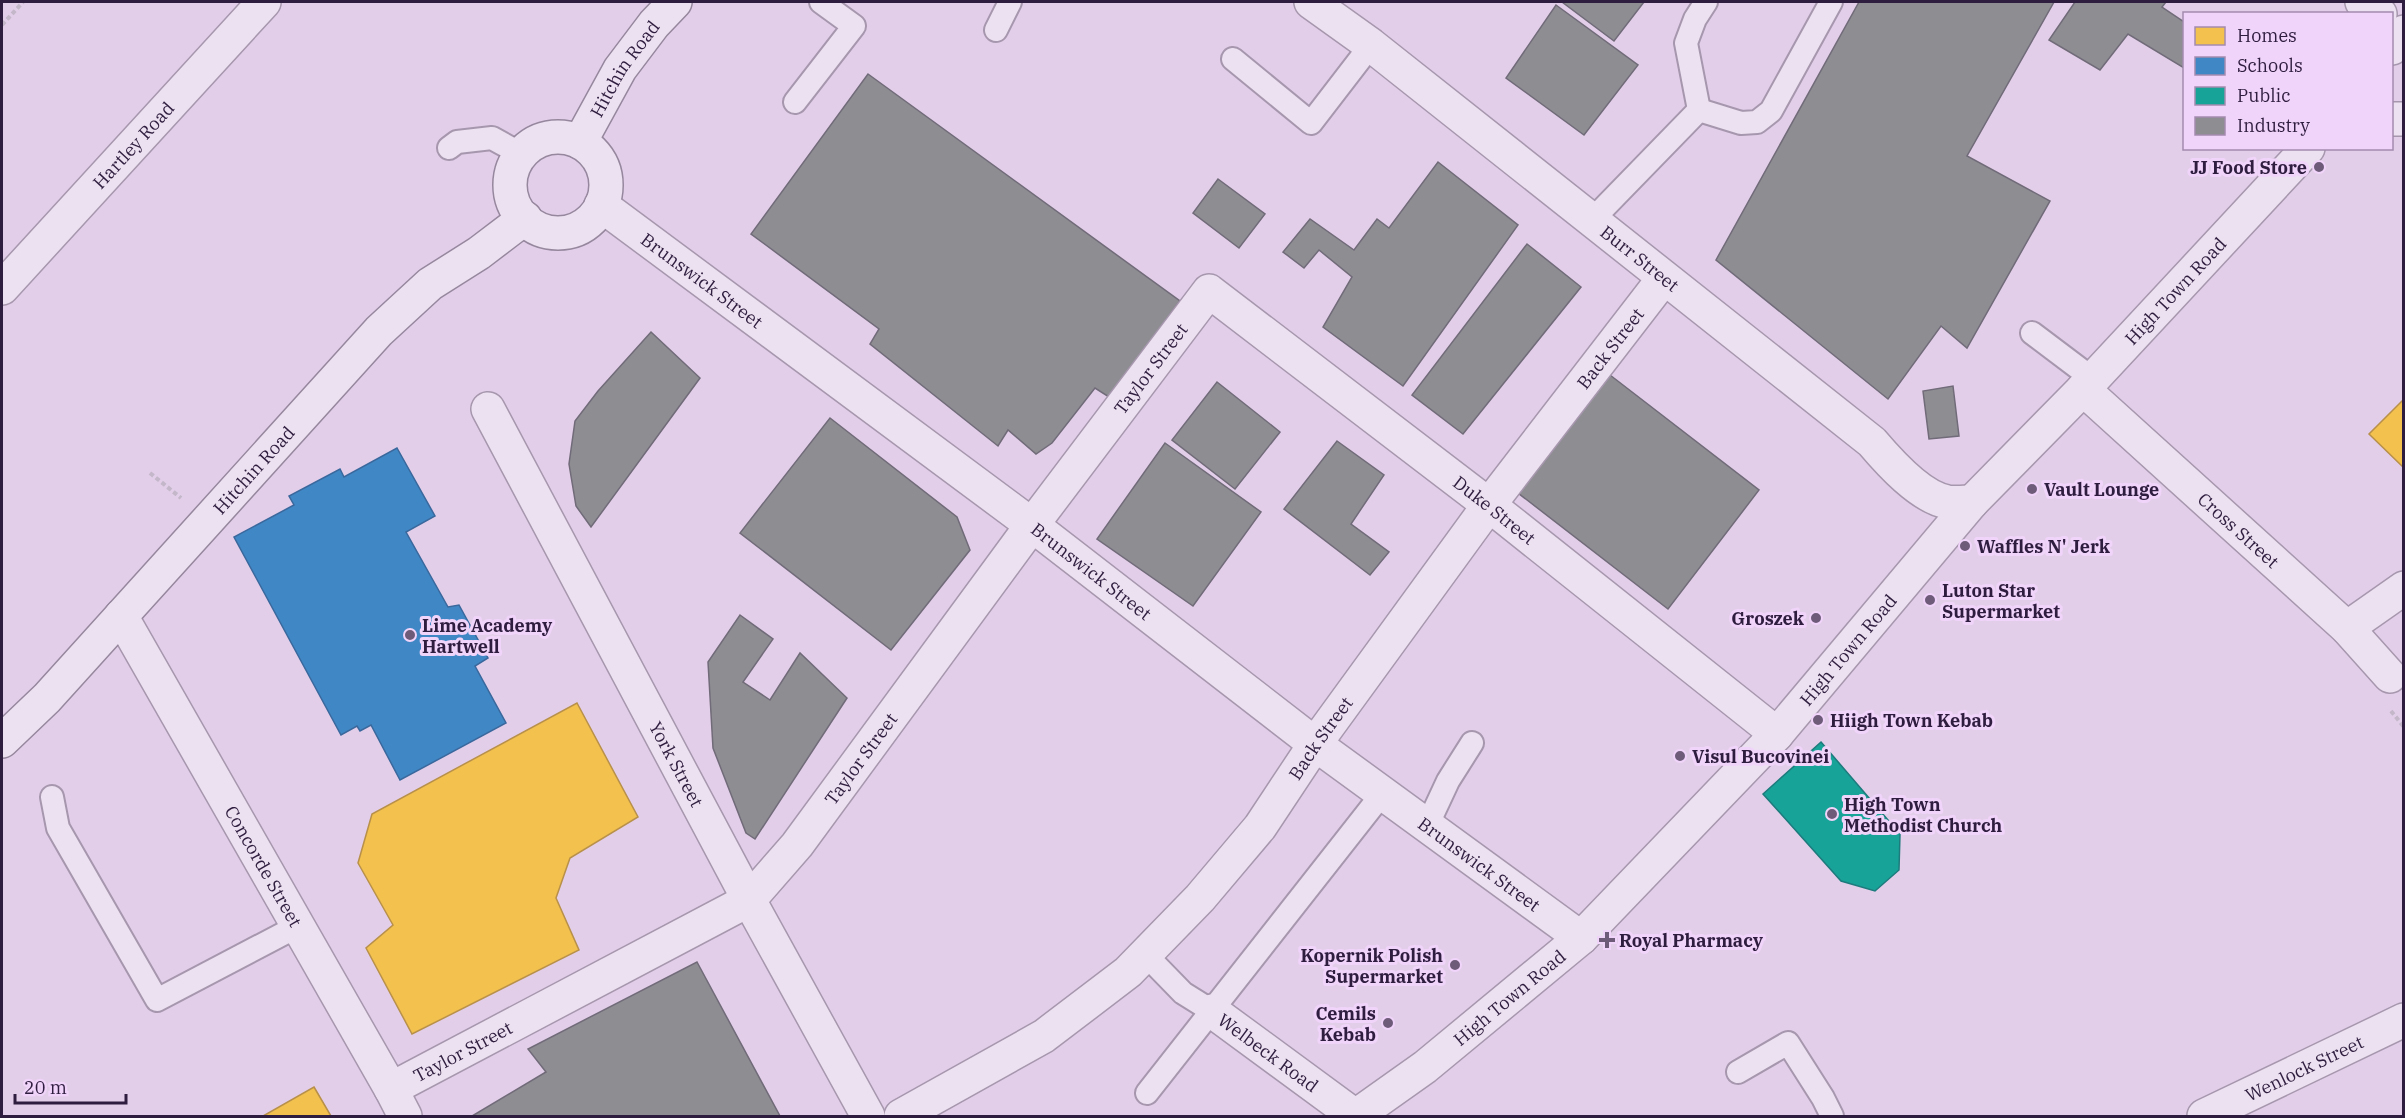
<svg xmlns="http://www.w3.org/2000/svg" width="2405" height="1118" viewBox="0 0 2405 1118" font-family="'IBM Plex Serif',serif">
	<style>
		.homes { fill: #f2c14e; stroke: #b8904a; stroke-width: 1.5 }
		.schools { fill: #3f88c5; stroke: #3a689d; stroke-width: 1.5 }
		.public { fill: #17a398; stroke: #1e7b7d; stroke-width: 1.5 }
		.industry { fill: #8d8d92; stroke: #716b79; stroke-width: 1.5 }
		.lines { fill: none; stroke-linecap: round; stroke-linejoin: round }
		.lane-casing { stroke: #a797ae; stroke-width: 26 }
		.street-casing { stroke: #a797ae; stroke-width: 36 }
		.secondary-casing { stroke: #96879e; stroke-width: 36 }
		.path { stroke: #c3b7c9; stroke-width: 4; stroke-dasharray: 4.5 3; stroke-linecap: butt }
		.lane { stroke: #ece1f0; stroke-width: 22 }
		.street { stroke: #ece1f0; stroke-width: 33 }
		.secondary { stroke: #ece1f0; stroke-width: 33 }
		.poi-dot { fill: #6e5b7a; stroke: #f1d4fa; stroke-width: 2 }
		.labels { text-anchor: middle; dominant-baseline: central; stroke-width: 6; stroke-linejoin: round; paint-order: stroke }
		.street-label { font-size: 18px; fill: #2f1d3f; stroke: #f1d4fa }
		.poi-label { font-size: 18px; font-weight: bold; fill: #2f1d3f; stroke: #f1d4fa; text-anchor: start }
	</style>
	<rect width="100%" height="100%" fill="#e2cee9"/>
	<g class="homes">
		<path d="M2404,399V468L2369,434Z"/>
		<path d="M577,703L638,817L570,858L556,898L579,950L412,1034L366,948L393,925L358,863L372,814Z"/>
		<path d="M314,1087L331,1116H263Z"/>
	</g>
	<path class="schools" d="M397,448L435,516L406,532L448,607L459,605L488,658L475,666L506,723L400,780L371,725L360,731L357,726L341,735L234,537L294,505L289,496L340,469L344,477Z"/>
	<path class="public" d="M1821,742L1900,834L1899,870L1875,891L1841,881L1763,794Z"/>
	<g class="industry">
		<path d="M1562,2H1644L1614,41Z"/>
		<path d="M1859,2H2054L1967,156L2050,201L1967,348L1941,326L1888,399L1716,260Z"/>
		<path d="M2075,2H2166L2162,7L2184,22V68L2128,34L2100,70L2049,40Z"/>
		<path d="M1556,5L1638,65L1584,135L1506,78Z"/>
		<path d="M868,74L1180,301L1109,397L1095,388L1052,443L1036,454L1008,430L998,446L870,344L879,329L751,234Z"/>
		<path d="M1438,162L1518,225L1403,386L1323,327L1352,277L1319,250L1304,268L1283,252L1310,219L1354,250L1377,219L1389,228Z"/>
		<path d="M1218,179L1265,214L1239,248L1193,213Z"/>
		<path d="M1527,244L1581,287L1463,434L1412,395Z"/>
		<path d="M651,332L700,378L591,527L576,506L569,464L575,421L598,391Z"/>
		<path d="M1610,375L1759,490L1668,609L1518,493Z"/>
		<path d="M1217,382L1280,432L1235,489L1172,440Z"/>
		<path d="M1953,386L1959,436L1929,439L1923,391Z"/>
		<path d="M830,418L957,517L970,550L891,650L740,533Z"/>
		<path d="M1337,441L1384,475L1351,524L1389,552L1370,575L1284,509Z"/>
		<path d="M1165,443L1261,512L1193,606L1097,539Z"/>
		<path d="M740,615L773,639L743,682L770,700L800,653L847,698L755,839L746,833L713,748L708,662Z"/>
		<path d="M697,962L780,1116H472L546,1072L528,1049Z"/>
	</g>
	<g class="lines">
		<defs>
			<g id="lane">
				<path d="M996,30L1010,2"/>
				<path d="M1233,59L1311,123L1371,45"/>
				<path d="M795,102L854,26L821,2"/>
				<path d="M1699,110L1741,123L1757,122L1771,111L1831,2"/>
				<path d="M1699,110L1686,43L1695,19L1706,2"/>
				<path d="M449,148L457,142L492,138L521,154"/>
				<path d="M1592,220L1699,110"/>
				<path d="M2032,333L2093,379"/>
				<path d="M52,797L58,828L157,1000L298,926"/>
				<path d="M1427,826L1448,781L1472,743"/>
				<path d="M1145,954L1183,993L1212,1011"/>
				<path d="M1738,1072L1788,1043L1823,1098L1832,1116"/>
				<path d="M1147,1093L1382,794"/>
			</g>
			<g id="street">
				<path id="s1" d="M1311,2L1371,45L1872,442C1889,462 1921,498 1948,502C1956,503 1964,502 1972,502"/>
				<path d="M2362,2L2380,14"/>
				<path d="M2392,48L2404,32"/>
				<path d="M2392,119H2404"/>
				<path id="s2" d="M601,205L1032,525L1315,744L1581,938"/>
				<path id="s3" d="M2,288L264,2"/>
				<path id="s4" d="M2083,389L2347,628L2390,676"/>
				<path id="s5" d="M488,409L749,900L868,1116"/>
				<path id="s6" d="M121,616L391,1089L405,1116"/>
				<path d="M2347,628L2404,588"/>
				<path id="s7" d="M1212,1011L1355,1116"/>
				<path id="s8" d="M391,1089L749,900L797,845L1032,525L1209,291L1489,505L1777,734"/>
				<path id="s9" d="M901,1116L1044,1036L1128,972L1200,898L1260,827L1315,744L1489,505L1664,278"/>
				<path id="s10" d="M1356,1116L1425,1067L1581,938L1777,734L1972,502L2093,379L2308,148"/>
				<path id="s11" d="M2204,1116L2404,1020"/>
			</g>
			<g id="secondary">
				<circle cx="558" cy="185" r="48"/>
				<path id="s12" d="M580,142L620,69L654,24L675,2"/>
				<path id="s13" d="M2,741L47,698L379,331L430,284L479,253L525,218"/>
			</g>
		</defs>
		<use href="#lane" class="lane-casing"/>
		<use href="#street" class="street-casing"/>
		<use href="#secondary" class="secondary-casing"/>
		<g class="path">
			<path d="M2,25L23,2"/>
			<path d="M150,473L181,498"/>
			<path d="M2391,711L2404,727"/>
		</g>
		<use href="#lane" class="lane"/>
		<use href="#street" class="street"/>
		<use href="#secondary" class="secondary"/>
	</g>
	<g class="poi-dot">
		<circle cx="2319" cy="167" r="6"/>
		<circle cx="2032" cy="489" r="6"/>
		<circle cx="1965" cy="546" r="6"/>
		<circle cx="1930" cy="600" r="6"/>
		<circle cx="1816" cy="618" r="6"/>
		<circle cx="410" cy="635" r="6"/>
		<circle cx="1818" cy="720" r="6"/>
		<circle cx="1680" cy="756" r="6"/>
		<circle cx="1832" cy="814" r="6"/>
		<path d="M1604 931h6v6h6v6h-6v6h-6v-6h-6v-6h6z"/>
		<circle cx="1455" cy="965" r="6"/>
		<circle cx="1388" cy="1023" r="6"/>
	</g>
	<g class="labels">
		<g class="street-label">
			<text stroke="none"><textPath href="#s12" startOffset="86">Hitchin Road</textPath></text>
			<text stroke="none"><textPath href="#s3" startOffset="194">Hartley Road</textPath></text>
			<text stroke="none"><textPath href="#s1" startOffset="417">Burr Street</textPath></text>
			<text stroke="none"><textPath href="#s2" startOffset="126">Brunswick Street</textPath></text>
			<text stroke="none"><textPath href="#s10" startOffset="1166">High Town Road</textPath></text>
			<text stroke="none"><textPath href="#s9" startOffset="1059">Back Street</textPath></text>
			<text stroke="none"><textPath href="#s8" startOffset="1071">Taylor Street</textPath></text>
			<text stroke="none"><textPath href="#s13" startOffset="370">Hitchin Road</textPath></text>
			<text stroke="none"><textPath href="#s8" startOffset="1528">Duke Street</textPath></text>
			<text stroke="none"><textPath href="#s4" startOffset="210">Cross Street</textPath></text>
			<text stroke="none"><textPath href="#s2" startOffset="612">Brunswick Street</textPath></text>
			<text stroke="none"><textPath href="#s10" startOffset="680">High Town Road</textPath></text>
			<text stroke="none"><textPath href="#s9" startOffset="573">Back Street</textPath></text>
			<text stroke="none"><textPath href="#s8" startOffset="585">Taylor Street</textPath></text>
			<text stroke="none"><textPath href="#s5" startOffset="402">York Street</textPath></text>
			<text stroke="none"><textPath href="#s2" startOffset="1098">Brunswick Street</textPath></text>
			<text stroke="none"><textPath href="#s6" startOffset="288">Concorde Street</textPath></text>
			<text stroke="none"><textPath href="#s10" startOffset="194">High Town Road</textPath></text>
			<text stroke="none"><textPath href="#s8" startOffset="81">Taylor Street</textPath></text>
			<text stroke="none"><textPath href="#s7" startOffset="70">Welbeck Road</textPath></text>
			<text stroke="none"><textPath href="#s11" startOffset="111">Wenlock Street</textPath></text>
		</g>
		<g class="poi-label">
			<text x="2307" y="167" text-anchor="end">JJ Food Store</text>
			<text x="2044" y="489">Vault Lounge</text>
			<text x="1977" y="546">Waffles N' Jerk</text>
			<text x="1942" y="590">Luton Star<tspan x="1942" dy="21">Supermarket</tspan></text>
			<text x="1804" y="618" text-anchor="end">Groszek</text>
			<text x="422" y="625">Lime Academy<tspan x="422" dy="21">Hartwell</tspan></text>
			<text x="1830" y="720">Hiigh Town Kebab</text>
			<text x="1692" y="756">Visul Bucovinei</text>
			<text x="1844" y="804">High Town<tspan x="1844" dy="21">Methodist Church</tspan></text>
			<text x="1619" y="940">Royal Pharmacy</text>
			<text x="1443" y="955" text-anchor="end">Kopernik Polish<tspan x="1443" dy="21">Supermarket</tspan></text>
			<text x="1376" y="1013" text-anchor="end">Cemils<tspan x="1376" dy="21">Kebab</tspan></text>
		</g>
	</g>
	<rect width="2405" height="1118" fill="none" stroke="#2f1d3f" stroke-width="6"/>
	<rect x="2183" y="12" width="210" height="138" fill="#f1d4fa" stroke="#a38baf" stroke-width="1.5"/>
	<rect x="2195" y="27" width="30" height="18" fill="#f2c14e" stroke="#a38baf" stroke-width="1.5"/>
	<text x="2237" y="42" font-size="18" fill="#2f1d3f">Homes</text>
	<rect x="2195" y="57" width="30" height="18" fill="#3f88c5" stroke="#a38baf" stroke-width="1.5"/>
	<text x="2237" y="72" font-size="18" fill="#2f1d3f">Schools</text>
	<rect x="2195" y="87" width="30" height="18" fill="#17a398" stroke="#a38baf" stroke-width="1.5"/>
	<text x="2237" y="102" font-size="18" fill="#2f1d3f">Public</text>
	<rect x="2195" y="117" width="30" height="18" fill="#8d8d92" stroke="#a38baf" stroke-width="1.5"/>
	<text x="2237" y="132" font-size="18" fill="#2f1d3f">Industry</text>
	<path d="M15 1094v9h111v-9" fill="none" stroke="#2f1d3f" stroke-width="3"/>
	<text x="24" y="1094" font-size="18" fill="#2f1d3f" stroke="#f1d4fa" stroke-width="4.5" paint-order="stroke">20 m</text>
</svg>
